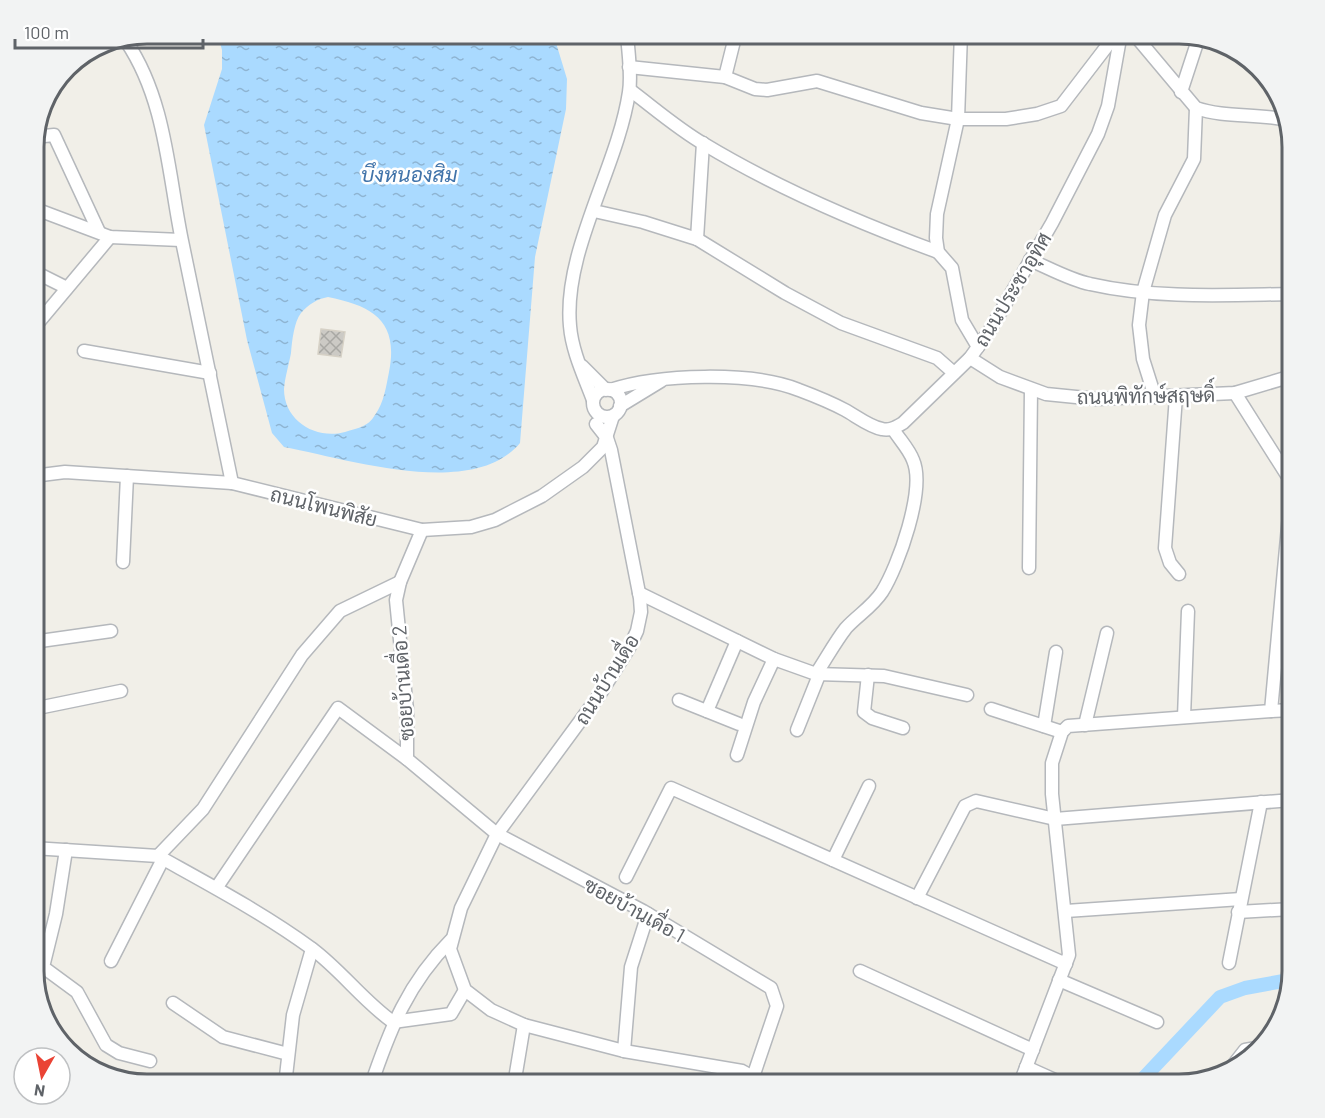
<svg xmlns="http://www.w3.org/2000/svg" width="1325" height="1118" viewBox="0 0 1325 1118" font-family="Barlow,Sarabun,sans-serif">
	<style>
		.water { fill: url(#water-ripples); fill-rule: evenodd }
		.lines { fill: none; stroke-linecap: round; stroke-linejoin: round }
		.canal { stroke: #aadaff; stroke-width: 14 }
		.building { fill: url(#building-cross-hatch); stroke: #d6d1c6; stroke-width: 1.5 }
		.minor-casing { stroke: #b5b8bc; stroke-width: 15 }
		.minor { stroke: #fff; stroke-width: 12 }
		.labels { text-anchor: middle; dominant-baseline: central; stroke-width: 5; stroke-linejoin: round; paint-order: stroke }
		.street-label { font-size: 20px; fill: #5f6368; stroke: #fff }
		.water-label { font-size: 21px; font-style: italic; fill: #4174aa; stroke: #fff }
		.rim { fill: none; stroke: #5f6368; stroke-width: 3 }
	</style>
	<defs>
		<pattern id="water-ripples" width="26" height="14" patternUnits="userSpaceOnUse" patternTransform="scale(1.5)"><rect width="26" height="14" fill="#aadaff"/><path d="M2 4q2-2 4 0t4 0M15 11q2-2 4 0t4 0" fill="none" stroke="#8eb4d2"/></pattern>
		<pattern id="building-cross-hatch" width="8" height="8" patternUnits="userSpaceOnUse" patternTransform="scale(1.5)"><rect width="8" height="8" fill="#cccac5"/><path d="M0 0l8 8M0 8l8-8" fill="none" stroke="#a9a8a4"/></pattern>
	</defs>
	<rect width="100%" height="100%" fill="#f1efe8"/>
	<path class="water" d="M213,33H553L567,79L566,109L535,257L520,443C473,500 348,459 284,447L272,433L247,340L204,125L222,69V50L219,39ZM328,297C373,306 399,321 389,372C386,387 384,402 375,415C368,427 358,428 345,432C316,440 284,421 284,389C285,377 289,364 291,353C292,341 294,322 301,313C309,304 317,299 328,297Z"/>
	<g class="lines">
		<path class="canal" d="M1137,1085L1220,997L1245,988L1289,980"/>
	</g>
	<path class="building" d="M321,329L345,332L341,357L318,354Z"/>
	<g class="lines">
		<defs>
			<g id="minor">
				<path d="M961,33L958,119L937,214L936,238L938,252L952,268L962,320L978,347"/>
				<path d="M1133,33L1196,108C1225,118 1257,113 1287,120"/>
				<path d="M126,41C166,100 168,173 182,241C198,322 216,402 232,483"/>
				<path d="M629,67L725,77L755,89L767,90L817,81L921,113L958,119H1006L1037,114L1061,106L1117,33"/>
				<path d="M725,77L736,33"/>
				<path d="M630,90C654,108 678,129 704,144C777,188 859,223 938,252"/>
				<path d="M1181,92L1198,40"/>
				<path d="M34,137L54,135L99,232"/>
				<path d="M33,208L110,237L181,240"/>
				<path d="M594,211L643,222L697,239L785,293L841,323L937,358L954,373"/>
				<path d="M697,239L703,143"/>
				<path d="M1030,260C1049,268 1070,280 1090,284C1156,299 1225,295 1292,294"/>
				<path d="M33,271L67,288"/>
				<path d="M33,329L110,237"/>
				<path d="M84,351L210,373"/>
				<path d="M970,358L1000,377L1046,394L1096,399L1235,393L1292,376"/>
				<path d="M582,366L606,390"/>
				<circle cx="607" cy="403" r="14"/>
				<path d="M610,390C658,374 752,371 799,390C815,396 830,402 845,410C856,416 870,427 882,429C890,431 896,427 903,423L970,358L990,330L1052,223L1098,134L1108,106L1121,33"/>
				<path d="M1176,396L1165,548L1170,563L1179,574"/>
				<path d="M1155,397L1143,359L1139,325L1143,292L1165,215L1194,159L1196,108"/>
				<path d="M593,400C584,376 572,351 570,326C563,251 618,167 629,92C632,74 628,52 627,33"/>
				<path d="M620,406L661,381"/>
				<path d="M596,424L607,438L611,450L640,598L641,612L637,631L629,648L600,694L497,834L461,908L450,949L465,990L491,1010L524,1025L624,1051L742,1071L753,1077"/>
				<path d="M33,476L65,472L232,483L422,530L471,527L495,520L542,496L583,467L603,447L613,416"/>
				<path d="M422,530L400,582L396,600L407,710V759L497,834L643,911L771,988L777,1006L753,1077L743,1085"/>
				<path d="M123,562L127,476"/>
				<path d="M1029,568L1031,389"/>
				<path d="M639,593L774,659L816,674L884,676L967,695"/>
				<path d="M33,642L111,631"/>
				<path d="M816,674C826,659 835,642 846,628C858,615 872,607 882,592C898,567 926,489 913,460C909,449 899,439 893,429"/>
				<path d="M868,675L864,712L872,718L903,728"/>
				<path d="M679,700L739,724"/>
				<path d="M33,709L121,691"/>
				<path d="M991,709L1062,732"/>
				<path d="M707,711L737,641"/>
				<path d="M1271,711L1292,710"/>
				<path d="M1184,717L1188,611"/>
				<path d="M1085,725L1107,633"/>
				<path d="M1044,726L1056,652"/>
				<path d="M797,730L819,675"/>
				<path d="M737,755L754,702L774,659"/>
				<path d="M33,848L158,856L203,809L302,655L340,611L400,582"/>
				<path d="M66,850L56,914L43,967L77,992L106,1045L119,1053L150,1061"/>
				<path d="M158,856C210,885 263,913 311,948C341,970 363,1001 393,1022L451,1014L465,990"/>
				<path d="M833,860L869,786"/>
				<path d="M626,877L671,788L1066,964"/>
				<path d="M217,887L338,708L407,759"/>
				<path d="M917,898L965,806L976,801L1055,819L1292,800"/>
				<path d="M1066,911L1241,899"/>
				<path d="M1238,912L1292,909"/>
				<path d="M111,961L163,859"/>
				<path d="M1229,963L1261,802"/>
				<path d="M860,971L1033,1050"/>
				<path d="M1059,980L1157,1022"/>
				<path d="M173,1003L223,1037L288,1054"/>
				<path d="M624,1051L631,967L648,914"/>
				<path d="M1026,1067L1066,1085"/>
				<path d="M1227,1073L1245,1050L1262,1047"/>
				<path d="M1022,1078L1069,955L1052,794V763L1062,732L1068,726L1271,711L1292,483L1235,393"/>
				<path d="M285,1085L293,1015L312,949"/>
				<path d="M371,1085C390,1029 408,983 451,940"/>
				<path d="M514,1085L524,1025"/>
			</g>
		</defs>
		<use href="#minor" class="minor-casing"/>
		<use href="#minor" class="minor"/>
	</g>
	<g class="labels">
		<g class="street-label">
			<text transform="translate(1012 289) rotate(-59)">ถนนประชาอุทิศ</text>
			<text transform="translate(1146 395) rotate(-1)">ถนนพิทักษ์สฤษดิ์</text>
			<text transform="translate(324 506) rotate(14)">ถนนโพนพิสัย</text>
			<text transform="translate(606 679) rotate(-58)">ถนนบ้านเดื่อ</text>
			<text transform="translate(402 683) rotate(-94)">ซอยบ้านเดื่อ 2</text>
			<text transform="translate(635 909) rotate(29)">ซอยบ้านเดื่อ 1</text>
		</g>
		<g class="water-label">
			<text x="409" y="173">บึงหนองสิม</text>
		</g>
	</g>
	<path d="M0 0H1325V1118H0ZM147 44H1179A103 103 0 0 1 1282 147V971A103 103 0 0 1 1179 1074H147A103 103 0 0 1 44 971V147A103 103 0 0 1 147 44Z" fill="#f2f3f3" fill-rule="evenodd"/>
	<path class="rim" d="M147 44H1179A103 103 0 0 1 1282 147V971A103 103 0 0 1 1179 1074H147A103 103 0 0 1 44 971V147A103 103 0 0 1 147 44Z"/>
	<g transform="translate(42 1076) rotate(189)"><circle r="28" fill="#ffffff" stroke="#bfc1c3" stroke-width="1.5"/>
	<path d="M0-4.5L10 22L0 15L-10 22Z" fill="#ea4335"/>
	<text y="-9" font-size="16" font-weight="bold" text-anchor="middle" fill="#5f6368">N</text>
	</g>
	<path d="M15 39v9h188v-9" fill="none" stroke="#5f6368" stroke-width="3"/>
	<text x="24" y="39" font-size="18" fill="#5f6368" stroke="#ffffff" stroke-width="4.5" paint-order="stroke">100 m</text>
</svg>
